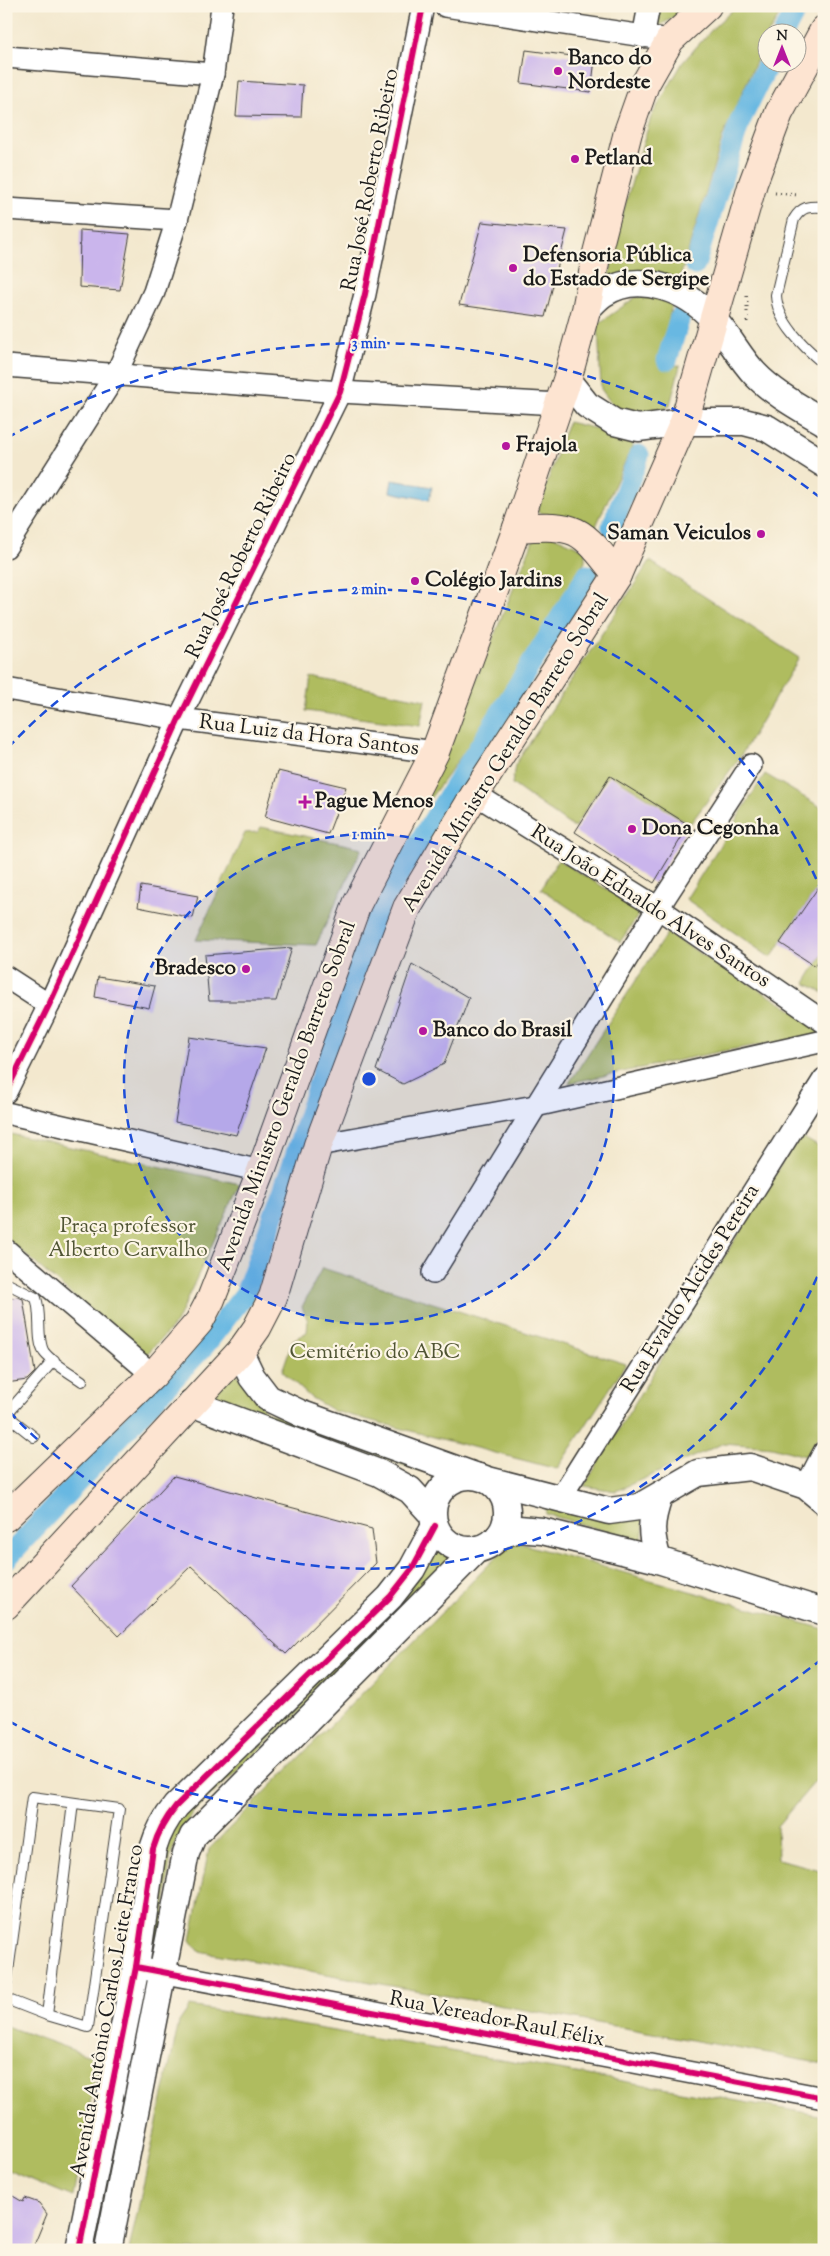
<svg xmlns="http://www.w3.org/2000/svg" width="830" height="2256" viewBox="0 0 830 2256" font-family="'Sorts Mill Goudy',serif">
	<style>
		.green { fill: #afbc5e; stroke: #666c3d }
		.water { fill: #67b8e2; stroke: #426a7f }
		.lines { fill: none; stroke-linecap: round; stroke-linejoin: round }
		.canal { stroke: #67b8e2; stroke-width: 21 }
		.building { fill: #cab5ec }
		.service-casing { stroke: #3c3b37; stroke-width: 12 }
		.minor-casing { stroke: #3c3b37; stroke-width: 24 }
		.tertiary-casing { stroke: #3c3b37; stroke-width: 29 }
		.secondary-casing { stroke: #3c3b37; stroke-width: 30 }
		.path { stroke: #3c3b37; stroke-width: 3; stroke-dasharray: 1 4; stroke-linecap: butt }
		.service { stroke: #fff; stroke-width: 10 }
		.minor { stroke: #fff; stroke-width: 21 }
		.tertiary { stroke: #fff; stroke-width: 26 }
		.secondary { stroke: #fde4d1; stroke-width: 28 }
		.cycleway-casing { stroke: #fcf5e5; stroke-width: 9 }
		.cycleway { stroke: #d6006c; stroke-width: 6 }
		.ring { fill: none; stroke: #1d4ed8; stroke-width: 2.5; stroke-dasharray: 9 6 }
		.poi-dot { fill: #b5179e; stroke: #fcf5e5; stroke-width: 2 }
		.labels { text-anchor: middle; dominant-baseline: central; stroke-width: 4.5; stroke-linejoin: round; paint-order: stroke }
		.poi-label { font-size: 21px; font-weight: bold; fill: #1c1c1c; stroke: #fcf5e5; text-anchor: start }
		.street-label { font-size: 21px; fill: #1c1c1c; stroke: #fcf5e5 }
		.park-label { font-size: 21px; fill: #4f5433; stroke: #fcf5e5 }
		.centre { fill: #1d4ed8; stroke: #fcf5e5; stroke-width: 2.5 }
		.ring-label { font-size: 15px; text-anchor: middle; font-weight: bold; fill: #1d4ed8; stroke: #fcf5e5; stroke-width: 4.5; stroke-linejoin: round; paint-order: stroke }
	</style>
	<rect width="100%" height="100%" fill="#fcf5e5"/>
	<filter id="ink" filterUnits="userSpaceOnUse"><feTurbulence type="fractalNoise" baseFrequency=".02" numOctaves="2"/><feDisplacementMap in="SourceGraphic" scale="10" xChannelSelector="R" yChannelSelector="G"/><feConvolveMatrix kernelMatrix="1 2 1 2 8 2 1 2 1" color-interpolation-filters="sRGB"/></filter>
	<filter id="wash" filterUnits="userSpaceOnUse"><feTurbulence type="fractalNoise" baseFrequency=".0096" numOctaves="4" result="noise"/><feDisplacementMap in="SourceGraphic" scale="20" xChannelSelector="R" yChannelSelector="G"/><feGaussianBlur stdDeviation="1.12" result="paint"/><feColorMatrix in="noise" values="0 0 0 0 0 0 0 0 0 0 0 0 0 0 0 0 0 1.4 0 .05"/><feComposite in="paint" operator="in"/></filter>
	<g filter="url(#wash)">
		<rect width="100%" height="100%" fill="#f3e8ce"/>
		<g class="green">
			<path d="M658,6H693L652,30Z"/>
			<path d="M737,6H784L770,32H768L767,37L723,136L679,281L607,287L620,222L651,117L683,62L716,25Z"/>
			<path d="M636,297H653L672,303L661,361L680,366L670,405L655,417H634L616,410L601,389L598,324Z"/>
			<path d="M568,422L636,438L591,537L575,522L537,512Z"/>
			<path d="M538,529L585,550V562L499,705L423,808Z"/>
			<path d="M650,561L799,658L740,757L690,824L609,774L574,828L512,784L515,765Z"/>
			<path d="M311,677L425,700L420,726L306,711Z"/>
			<path d="M765,774L824,809V879L771,958L686,899Z"/>
			<path d="M261,827L362,848L316,945L196,940L245,833L258,832Z"/>
			<path d="M558,860L642,910L620,942L541,889Z"/>
			<path d="M667,933L820,1027L819,1035L723,1051L569,1083Z"/>
			<path d="M824,952V993L805,983Z"/>
			<path d="M6,1133L240,1184L176,1323L144,1357L6,1238Z"/>
			<path d="M799,1135L824,1150V1429L805,1456L772,1447L724,1443L616,1491L584,1486Z"/>
			<path d="M322,1268L626,1364L557,1469L334,1411L310,1397L282,1371L293,1340L307,1332L308,1321L302,1307Z"/>
			<path d="M232,1368L266,1412L437,1476L200,1401Z"/>
			<path d="M545,1504L645,1515L642,1542L546,1514Z"/>
			<path d="M432,1536L463,1554L322,1692L193,1812L177,1840L171,1855L161,1944L146,1943L168,1825Z"/>
			<path d="M512,1541L824,1629V1771L777,1826L778,1859L824,1871V2064L199,1951L191,1940L209,1849Z"/>
			<path d="M190,2006L824,2116V2250H129L179,2022Z"/>
			<path d="M6,2026L98,2059L73,2197L6,2169Z"/>
		</g>
		<path class="water" d="M392,480L432,487L429,500L390,492Z"/>
		<g class="lines">
			<g class="canal">
				<path d="M784,32L798,6"/>
				<path d="M695,265L740,121L769,62"/>
				<path d="M667,360L680,317"/>
				<path d="M612,527L639,455"/>
				<path d="M6,1559L205,1345L245,1294L291,1169L344,1005L380,905L587,575"/>
			</g>
		</g>
		<g id="blocks">
			<g class="building">
				<path d="M526,50L595,59L591,92L521,83Z"/>
				<path d="M239,81L303,85L301,117L236,116Z"/>
				<path d="M482,222L567,230L545,317L459,305Z"/>
				<path d="M80,230L130,234L120,290L79,287Z"/>
				<path d="M278,771L346,787L328,834L265,817Z"/>
				<path d="M610,776L689,825L654,883L575,832Z"/>
				<path d="M824,879V952L815,966L780,943Z"/>
				<path d="M141,886L198,896L193,918L138,907Z"/>
				<path d="M292,948L276,1001H209L205,955Z"/>
				<path d="M412,964L469,998L444,1064L403,1084L376,1070Z"/>
				<path d="M98,977L155,986L149,1008L95,997Z"/>
				<path d="M189,1037L266,1048L236,1135L175,1122Z"/>
				<path d="M18,1297L23,1299L35,1372L27,1380L6,1383V1299Z"/>
				<path d="M174,1476L372,1529L376,1563L286,1654L191,1566L119,1636L71,1586Z"/>
				<path d="M6,2192L23,2202L25,2198L39,2203L47,2214L32,2250H6Z"/>
			</g>
		</g>
	</g>
	<g filter="url(#ink)">
		<use href="#blocks" fill-opacity="0" stroke="#3c3b37" stroke-width="1"/>
		<g class="lines">
			<defs>
				<g id="service">
					<path d="M824,207C809,206 802,206 794,219L776,295C777,322 804,347 824,364"/>
					<path d="M6,1283L36,1298C42,1314 36,1340 44,1352C51,1362 72,1374 82,1381"/>
					<path d="M34,1437L10,1418V1410L54,1360"/>
					<path d="M6,1986L32,1797L119,1809L88,2027L47,2015L6,1999"/>
					<path d="M47,2015L73,1803"/>
				</g>
				<g id="minor">
					<path d="M445,6L670,40"/>
					<path d="M643,37L649,6"/>
					<path d="M6,57L213,74"/>
					<path d="M6,209L177,220"/>
					<path d="M6,366L340,392L559,404"/>
					<path d="M6,547L116,374L154,292L177,220L213,74L222,6"/>
					<path d="M6,689L179,719L435,752"/>
					<path d="M475,794L658,908L824,1022"/>
					<path d="M6,977L49,1005"/>
					<path d="M6,1092L49,1005L179,719L340,392L365,294L423,6"/>
					<path d="M6,1113L261,1171"/>
					<path d="M318,1145L535,1106L824,1041"/>
					<path d="M6,1250L153,1375"/>
					<path d="M433,1273L658,908L751,765"/>
					<path d="M806,1486L824,1452"/>
					<path d="M559,1500L824,1079"/>
					<path d="M149,1970L824,2098"/>
				</g>
				<g id="tertiary">
					<path d="M586,310C591,305 597,298 603,294C638,270 688,290 713,319C729,336 739,357 755,374C774,394 801,408 824,422"/>
					<path d="M567,380L587,405L614,422L638,428L684,422H744L767,428L824,464"/>
					<path d="M240,1352L252,1377L268,1398L302,1414L475,1476"/>
					<path d="M191,1403L379,1473L410,1490L432,1514"/>
					<circle cx="470" cy="1513" r="37"/>
					<path d="M488,1480L609,1511L639,1507L698,1473L750,1467L806,1486L824,1501"/>
					<path d="M499,1536L518,1529L542,1531L658,1560L824,1612"/>
					<path d="M658,1560C650,1533 650,1523 659,1497"/>
					<path d="M79,2250L136,1967L153,1849C158,1832 165,1819 176,1806L390,1597L412,1569L435,1526"/>
					<path d="M108,2250L186,1853L193,1836L477,1549"/>
				</g>
				<g id="secondary">
					<path d="M517,528C577,524 580,527 617,575"/>
					<path d="M6,1517L153,1375L199,1322L211,1299L261,1171L357,904L435,752L517,528L567,380L586,310L596,257L628,132L645,84L670,40L707,6"/>
					<path d="M6,1605L240,1352L257,1328L273,1297L318,1145L407,908L475,794L617,575L684,422L753,183L779,113L824,30"/>
				</g>
			</defs>
			<use href="#service" class="service-casing"/>
			<use href="#minor" class="minor-casing"/>
			<use href="#tertiary" class="tertiary-casing"/>
			<use href="#secondary" class="secondary-casing"/>
			<g class="path">
				<path d="M775,193L798,195"/>
				<path d="M747,322V296"/>
			</g>
			<use href="#service" class="service"/>
			<use href="#minor" class="minor"/>
			<use href="#tertiary" class="tertiary"/>
			<use href="#secondary" class="secondary"/>
			<defs>
				<g id="cycleway">
					<path d="M6,1092L49,1005L179,719L340,392L365,294L423,6"/>
					<path d="M136,1967L824,2098"/>
					<path d="M79,2250L136,1967L153,1849C158,1832 165,1819 176,1806L390,1597L412,1569L435,1526"/>
				</g>
			</defs>
			<use href="#cycleway" class="cycleway-casing"/>
			<use href="#cycleway" class="cycleway"/>
		</g>
	</g>
	<circle cx="369" cy="1079" r="245" fill="#1d4ed8" fill-opacity=".12"/>
	<g class="ring">
		<circle cx="369" cy="1079" r="245"/>
		<path d="M823 1263A490 490 0 0 1 8 1410M8 748A490 490 0 0 1 823 895"/>
		<path d="M822 1659A736 736 0 0 1 7 1720M7 438A736 736 0 0 1 822 499"/>
	</g>
	<g class="poi-dot">
		<circle cx="558" cy="71" r="5"/>
		<circle cx="575" cy="159" r="5"/>
		<circle cx="513" cy="268" r="5"/>
		<circle cx="506" cy="446" r="5"/>
		<circle cx="761" cy="534" r="5"/>
		<circle cx="415" cy="581" r="5"/>
		<path d="M302.5 794.5h5v5h5v5h-5v5h-5v-5h-5v-5h5z"/>
		<circle cx="632" cy="829" r="5"/>
		<circle cx="246" cy="969" r="5"/>
		<circle cx="423" cy="1031" r="5"/>
	</g>
	<g class="labels">
		<g class="poi-label">
			<text x="568" y="59">Banco do<tspan x="568" dy="24">Nordeste</tspan></text>
			<text x="585" y="159">Petland</text>
			<text x="523" y="256">Defensoria Pública<tspan x="523" dy="24">do Estado de Sergipe</tspan></text>
			<text x="516" y="446">Frajola</text>
			<text x="751" y="534" text-anchor="end">Saman Veiculos</text>
			<text x="425" y="581">Colégio Jardins</text>
			<text x="315" y="802">Pague Menos</text>
			<text x="642" y="829">Dona Cegonha</text>
			<text x="236" y="969" text-anchor="end">Bradesco</text>
			<text x="433" y="1031">Banco do Brasil</text>
		</g>
		<g class="street-label">
			<text transform="translate(371 180) rotate(-79)">Rua José Roberto Ribeiro</text>
			<text transform="translate(242 556) rotate(-64)">Rua José Roberto Ribeiro</text>
			<text transform="translate(309 736) rotate(7)">Rua Luiz da Hora Santos</text>
			<text transform="translate(506 753) rotate(-58)">Avenida Ministro Geraldo Barreto Sobral</text>
			<text transform="translate(650 907) rotate(33)">Rua João Ednaldo Alves Santos</text>
			<text transform="translate(287 1096) rotate(-70)">Avenida Ministro Geraldo Barreto Sobral</text>
			<text transform="translate(691 1289) rotate(-58)">Rua Evaldo Alcides Pereira</text>
			<text transform="translate(108 2011) rotate(-80)">Avenida Antônio Carlos Leite Franco</text>
			<text transform="translate(497 2020) rotate(11)">Rua Vereador Raul Félix</text>
		</g>
		<g class="park-label">
			<text x="128" y="1227">Praça professor<tspan x="128" dy="24">Alberto Carvalho</tspan></text>
			<text x="375" y="1353">Cemitério do ABC</text>
		</g>
	</g>
	<circle cx="369" cy="1079" r="8" class="centre"/>
	<g class="ring-label">
		<text x="369" y="348">3 min</text>
		<text x="369" y="594">2 min</text>
		<text x="369" y="839">1 min</text>
	</g>
	<rect width="830" height="2256" fill="none" stroke="#fcf5e5" stroke-width="25"/>
	<g transform="translate(782 48)"><circle r="24" fill="#fcf5e5" stroke="#a29e95"/>
	<path d="M0-4L9 19L0 12L-9 19Z" fill="#b5179e"/>
	<text y="-8" font-size="14" font-weight="bold" text-anchor="middle" fill="#1c1c1c">N</text>
	</g>
</svg>
